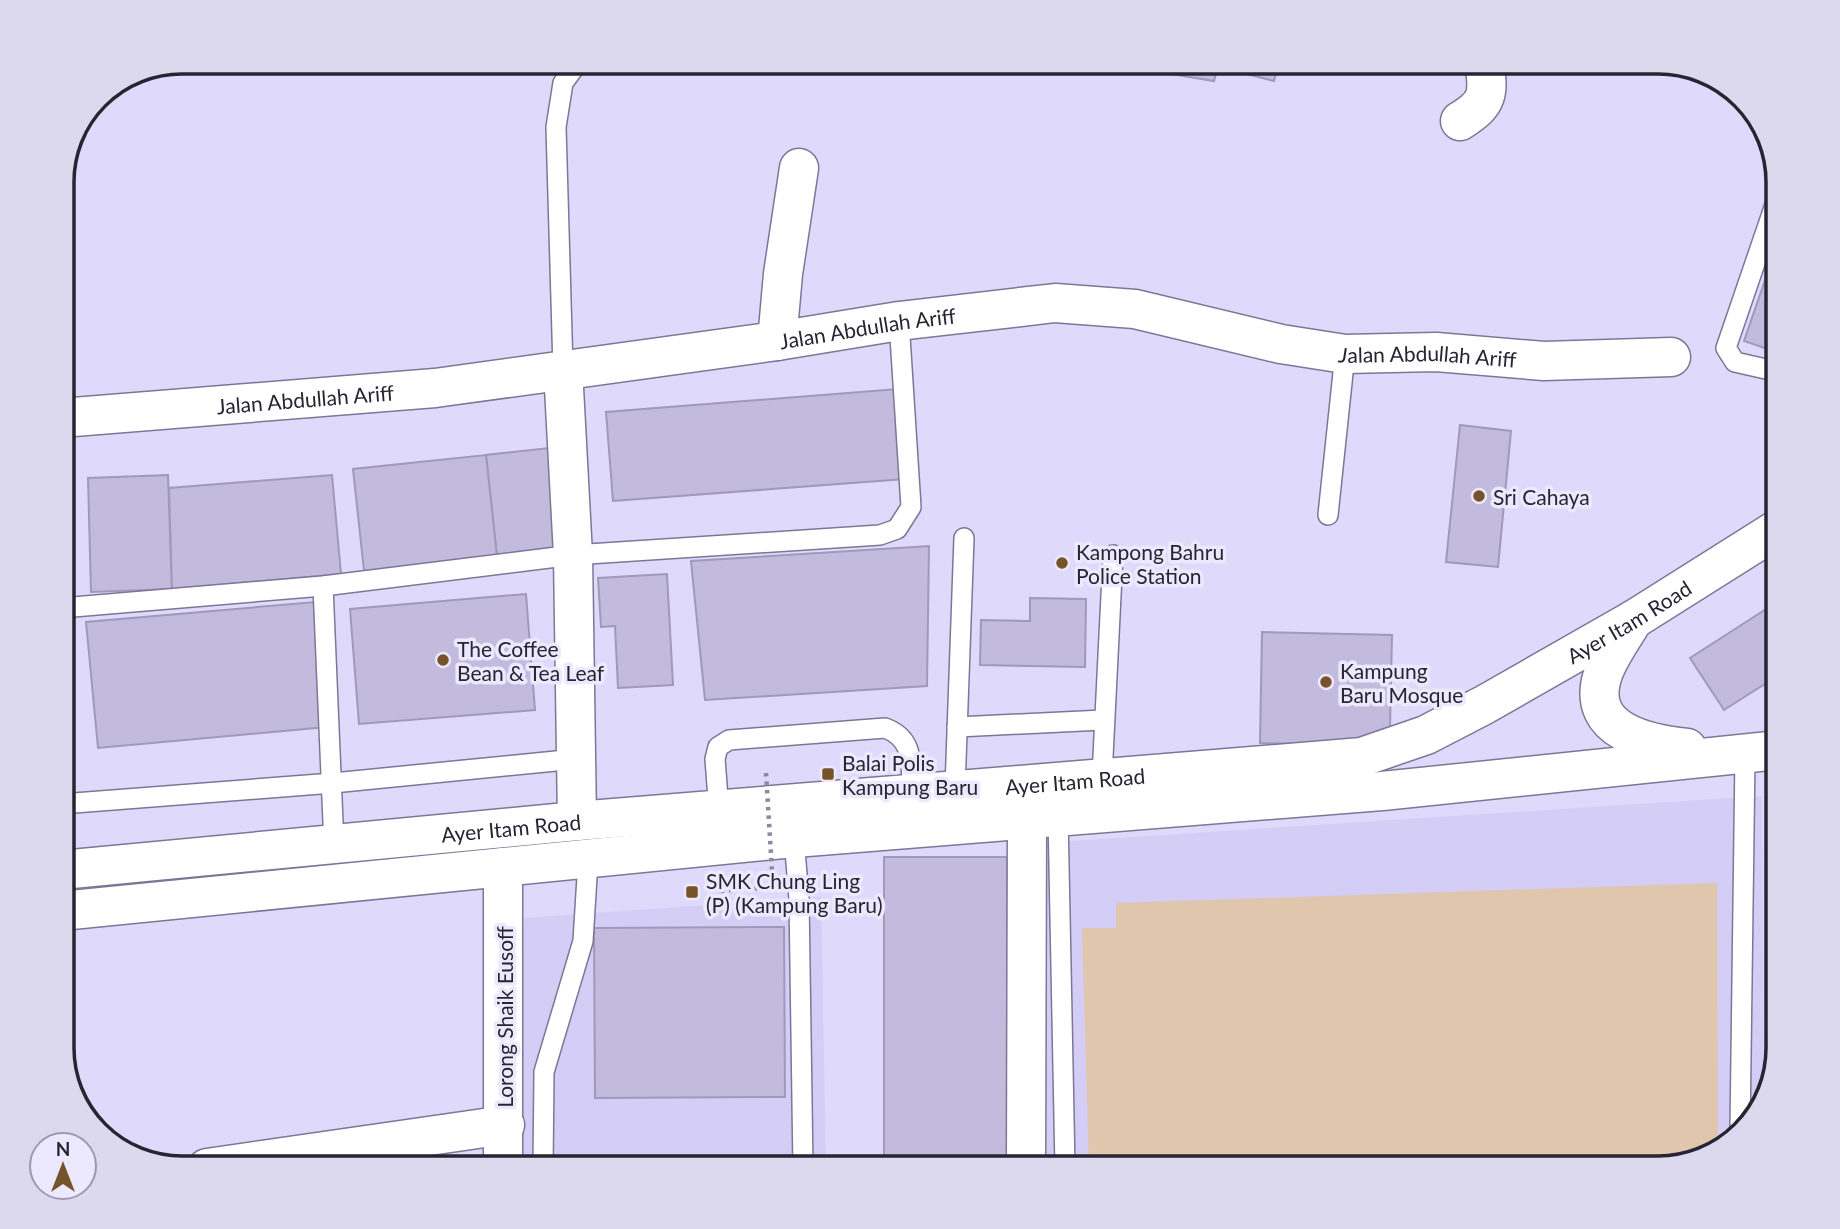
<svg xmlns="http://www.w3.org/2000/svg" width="1840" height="1229" viewBox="0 0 1840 1229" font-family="Lato,sans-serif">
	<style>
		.built { fill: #d4cdf6 }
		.green { fill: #e0c6ad }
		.building { fill: #c2bbde; stroke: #9f99ba; stroke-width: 2 }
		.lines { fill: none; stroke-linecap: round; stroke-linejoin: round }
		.lane-casing { stroke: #7d7696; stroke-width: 22 }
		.street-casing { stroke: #7d7696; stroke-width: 41 }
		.primary-casing { stroke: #7d7696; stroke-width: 41 }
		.path { stroke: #8d89a2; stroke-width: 4.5; stroke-dasharray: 3.5 5; stroke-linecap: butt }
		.lane { stroke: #fff; stroke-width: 19 }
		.street { stroke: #fff; stroke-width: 38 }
		.primary { stroke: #fff; stroke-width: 38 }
		.path-bridge { stroke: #8d89a2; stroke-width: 4.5; stroke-dasharray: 3.5 5; stroke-linecap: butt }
		.poi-dot { fill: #77532c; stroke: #ece8fd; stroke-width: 2.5 }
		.labels { text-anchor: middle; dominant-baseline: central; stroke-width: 7; stroke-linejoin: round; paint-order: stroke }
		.street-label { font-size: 21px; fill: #272532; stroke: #ece8fd }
		.poi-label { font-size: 21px; fill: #272532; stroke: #ece8fd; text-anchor: start }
		.rim { fill: none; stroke: #272532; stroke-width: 3.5 }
	</style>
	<rect width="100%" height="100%" fill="#dfd9fc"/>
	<g class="built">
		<path d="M1762,796L1764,1097L1759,1114L1718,1152L1659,1168H1037L1040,843Z"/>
		<path d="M821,897L826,1168H518L524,918Z"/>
	</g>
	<path class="green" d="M1717,883L1718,1152L1659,1168H1089L1082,928H1116V903Z"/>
	<g class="building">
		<path d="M1068,61H1105L1103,70Z"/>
		<path d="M1113,61H1139L1137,67Z"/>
		<path d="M1160,61H1219L1214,81L1158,72Z"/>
		<path d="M1245,61H1279L1274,81L1242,73Z"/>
		<path d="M1403,61H1449L1447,70Z"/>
		<path d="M1779,240V353L1744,341Z"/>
		<path d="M898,389L905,479L613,501L606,412Z"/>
		<path d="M1460,425L1511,431L1498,567L1446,562Z"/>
		<path d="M549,448L559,544L553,552L497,557L486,455Z"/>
		<path d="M486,455L497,557L364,571L353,469Z"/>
		<path d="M168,475L172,589L91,592L88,478Z"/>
		<path d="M332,475L341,574L172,589L169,488Z"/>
		<path d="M929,546L927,686L705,700L691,561Z"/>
		<path d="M667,574L673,685L618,688L615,626L601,627L598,578Z"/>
		<path d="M526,594L535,710L359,724L350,609Z"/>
		<path d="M1030,598L1086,599L1085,667L980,665L981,620L1030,621Z"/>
		<path d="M315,602L326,727L98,748L86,622Z"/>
		<path d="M1777,602L1779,675L1724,710L1690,658Z"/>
		<path d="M1262,632L1392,635L1390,729L1356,745L1260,743Z"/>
		<rect x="884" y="857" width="123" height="311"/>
		<path d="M784,927L785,1097L595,1098L594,928Z"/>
	</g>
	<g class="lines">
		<defs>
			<g id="lane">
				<path d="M1779,193L1726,348L1735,362L1779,372"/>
				<path d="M563,369L556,127L563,83L574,68"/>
				<path d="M1328,515L1345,354"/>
				<path d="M323,586L334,846"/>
				<path d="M61,608L323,586L573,555L880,535L897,529L911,507L899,321"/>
				<path d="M957,727L1103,720"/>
				<path d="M1102,777L1113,555"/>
				<path d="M955,788L964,538"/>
				<path d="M61,804L333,783L576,759"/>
				<path d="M719,811L715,759L718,747L729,740L885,728C915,739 910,764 913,792"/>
				<path d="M1058,815L1065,1168"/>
				<path d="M794,838L799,899L803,1168"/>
				<path d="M1740,1131L1745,755"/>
				<path d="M543,1168L544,1072L583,941L588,861"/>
			</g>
			<g id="street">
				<path d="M1460,121C1489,103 1489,94 1484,61"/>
				<path d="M777,341L783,274L799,168"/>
				<path d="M563,369L573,555L577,821"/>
				<path id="s1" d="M61,418L435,388L777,341L899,321L1055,303L1135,309L1281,344L1345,354L1436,352L1544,361L1671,357"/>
				<path d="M503,867V1168"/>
				<path d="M207,1168L505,1125"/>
				<path d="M1026,1168L1027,818"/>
			</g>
			<g id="primary">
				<path d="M1633,620C1623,638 1608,657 1602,677C1586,732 1649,744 1687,748"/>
				<path id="s2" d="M61,870L577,821L1362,757L1426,735L1484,705L1633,620L1779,528"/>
				<path d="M61,911L794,838L1382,791L1779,750"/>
			</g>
		</defs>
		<use href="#lane" class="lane-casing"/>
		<use href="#street" class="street-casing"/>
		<use href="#primary" class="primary-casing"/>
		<path class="path" d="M721,882V891L772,887"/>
		<use href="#lane" class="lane"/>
		<use href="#street" class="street"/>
		<use href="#primary" class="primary"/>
		<path class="path-bridge" d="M766,773L773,887"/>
	</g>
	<g class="poi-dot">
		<circle cx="1479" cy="496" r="7"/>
		<circle cx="1062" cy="563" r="7"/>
		<circle cx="443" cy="660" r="7"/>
		<circle cx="1326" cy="682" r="7"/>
		<rect x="821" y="767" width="14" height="14" rx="3.5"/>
		<rect x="685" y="885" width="14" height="14" rx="3.5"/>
	</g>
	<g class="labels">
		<g class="street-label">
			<text stroke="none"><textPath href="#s1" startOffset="812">Jalan Abdullah Ariff</textPath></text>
			<text stroke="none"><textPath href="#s1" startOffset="1379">Jalan Abdullah Ariff</textPath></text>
			<text stroke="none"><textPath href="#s1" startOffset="245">Jalan Abdullah Ariff</textPath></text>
			<text stroke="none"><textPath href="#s2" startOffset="1606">Ayer Itam Road</textPath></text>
			<text stroke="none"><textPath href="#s2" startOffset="1018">Ayer Itam Road</textPath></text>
			<text stroke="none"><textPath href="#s2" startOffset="452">Ayer Itam Road</textPath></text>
			<text transform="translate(504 1017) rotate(-90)">Lorong Shaik Eusoff</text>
		</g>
		<g class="poi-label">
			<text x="1493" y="496">Sri Cahaya</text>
			<text x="1076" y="551">Kampong Bahru<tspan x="1076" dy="24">Police Station</tspan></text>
			<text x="457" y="648">The Coffee<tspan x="457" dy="24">Bean &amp; Tea Leaf</tspan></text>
			<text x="1340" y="670">Kampung<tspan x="1340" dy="24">Baru Mosque</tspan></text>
			<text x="842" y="762">Balai Polis<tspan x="842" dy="24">Kampung Baru</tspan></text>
			<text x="706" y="880">SMK Chung Ling<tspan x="706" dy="24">(P) (Kampung Baru)</tspan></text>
		</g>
	</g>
	<path d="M0 0H1840V1229H0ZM182 74H1658A108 108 0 0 1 1766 182V1048A108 108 0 0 1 1658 1156H182A108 108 0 0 1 74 1048V182A108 108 0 0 1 182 74Z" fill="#dcd8ed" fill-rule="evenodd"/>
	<path class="rim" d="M182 74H1658A108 108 0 0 1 1766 182V1048A108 108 0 0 1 1658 1156H182A108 108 0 0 1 74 1048V182A108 108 0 0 1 182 74Z"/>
	<g transform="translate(63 1166)"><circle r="33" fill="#ece8fd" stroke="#9d9aac" stroke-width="2"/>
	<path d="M0-5L12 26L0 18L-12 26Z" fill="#77532c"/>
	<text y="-10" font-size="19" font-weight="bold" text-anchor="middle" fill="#272532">N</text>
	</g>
</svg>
